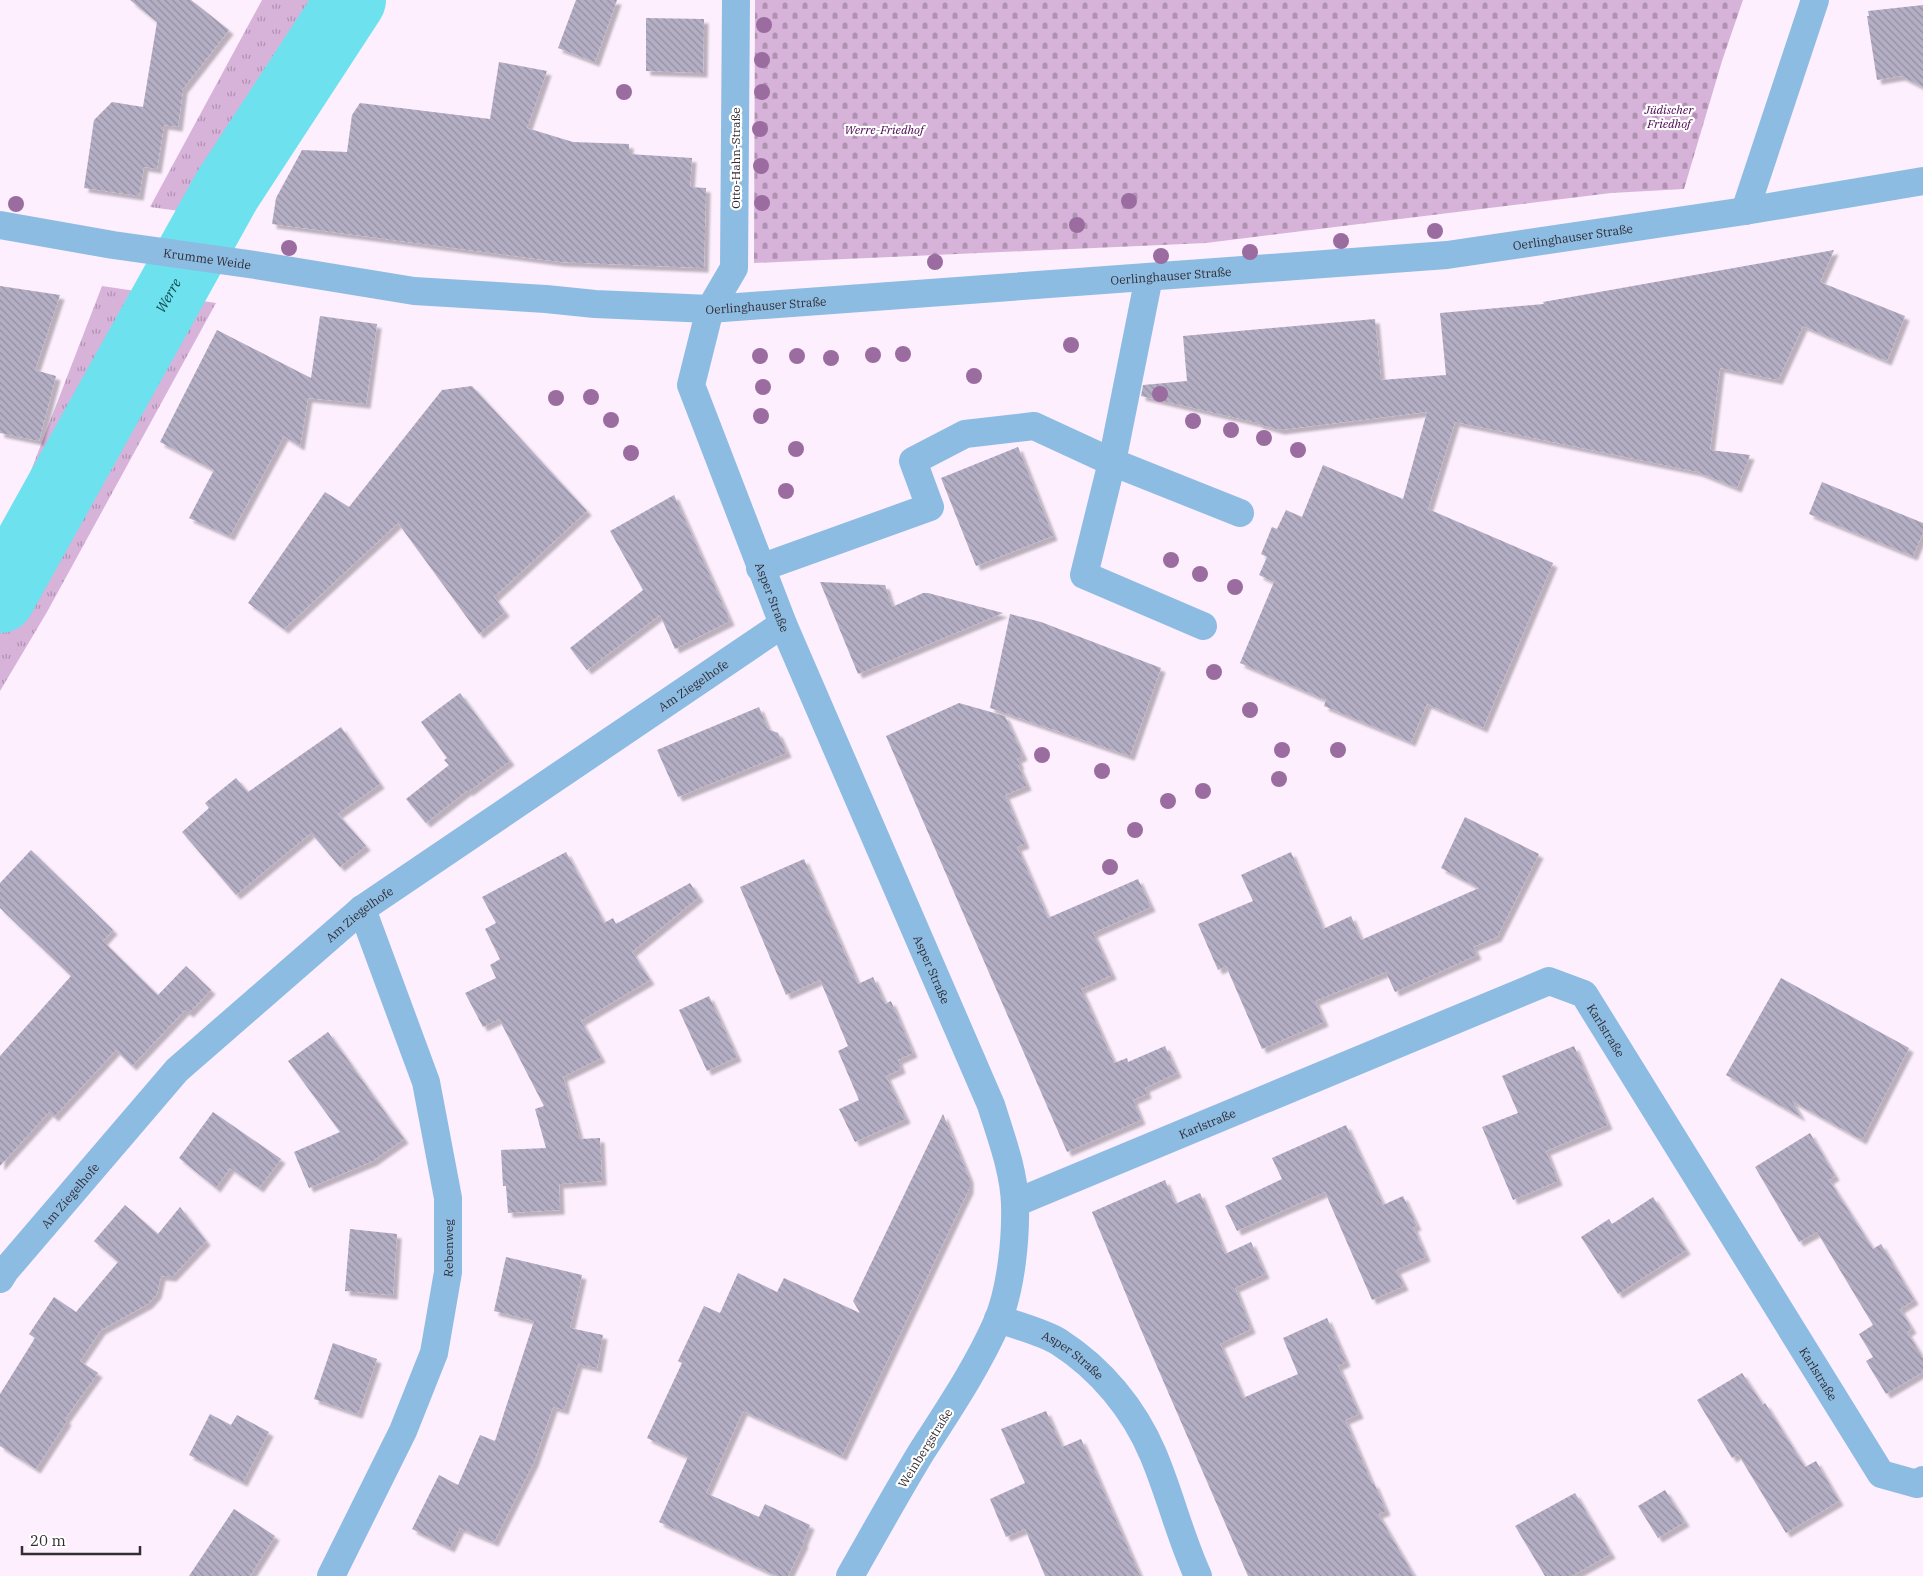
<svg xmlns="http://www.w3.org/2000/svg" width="1923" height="1576" viewBox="0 0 1923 1576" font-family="'IBM Plex Serif',serif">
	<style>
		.grass { fill: url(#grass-tufts) }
		.cemetery { fill: url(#cemetery-stones) }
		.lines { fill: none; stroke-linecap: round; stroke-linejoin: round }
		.river { stroke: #6de1ed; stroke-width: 70 }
		.building { fill: url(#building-back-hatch); filter: url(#shadow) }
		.minor { stroke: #8dbce3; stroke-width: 28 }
		.tree { fill: #9a6c9f }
		.labels { text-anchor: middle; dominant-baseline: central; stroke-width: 4.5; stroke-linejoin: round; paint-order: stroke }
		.park-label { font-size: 12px; font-style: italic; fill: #490151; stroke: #fff }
		.street-label { font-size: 12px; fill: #322c33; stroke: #fff }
		.water-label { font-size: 14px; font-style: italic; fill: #0f454a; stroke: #fff }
	</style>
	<defs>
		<pattern id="grass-tufts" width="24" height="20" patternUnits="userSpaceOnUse" patternTransform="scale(1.25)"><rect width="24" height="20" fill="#d7b3da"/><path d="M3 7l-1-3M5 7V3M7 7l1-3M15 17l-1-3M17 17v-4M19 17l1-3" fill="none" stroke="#af92b1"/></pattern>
		<pattern id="cemetery-stones" width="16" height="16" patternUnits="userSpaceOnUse" patternTransform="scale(1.25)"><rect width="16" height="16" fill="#d7b3da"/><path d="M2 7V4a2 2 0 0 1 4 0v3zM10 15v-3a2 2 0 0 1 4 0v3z" fill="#af92b1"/></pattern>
		<pattern id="building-back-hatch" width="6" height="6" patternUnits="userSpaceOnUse" patternTransform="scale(1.25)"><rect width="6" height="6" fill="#b5afc5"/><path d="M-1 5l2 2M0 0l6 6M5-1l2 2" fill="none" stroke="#948fa1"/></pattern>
		<filter id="shadow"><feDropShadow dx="4.5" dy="4.5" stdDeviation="1" flood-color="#0004"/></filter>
	</defs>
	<rect width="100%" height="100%" fill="#fdeffe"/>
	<g class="grass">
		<path d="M262,0H367L321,77L246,220L150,207Z"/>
		<path d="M102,286L216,303L47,612L0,691V527L22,494Z"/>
	</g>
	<path class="cemetery" d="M755,0H1743L1722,61L1684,189L1611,193L1206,243L754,263Z"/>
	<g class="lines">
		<path class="river" id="s1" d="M0,598L227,190L351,0"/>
	</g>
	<g class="building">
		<path d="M130,0H191L229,30L183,89L178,127L164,125L157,169L144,167L139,196L84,188L94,120L112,102L143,107L157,22Z"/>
		<path d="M576,0H617L595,62L558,48Z"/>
		<path d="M1923,5V87L1901,76L1877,80L1867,16H1869L1868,11Z"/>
		<path d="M646,18L704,19L703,73L646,71Z"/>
		<path d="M499,62L547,71L527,128L573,142L629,144V154L692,158L690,187L706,188L704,268L560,262L272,224L276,198L302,150L347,152L352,115L360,103L490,119Z"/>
		<path d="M1834,250L1820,282L1905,316L1887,361L1803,326L1778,380L1720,368L1710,450L1750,455L1737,488L1698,472L1455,422L1428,509L1553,563L1483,728L1427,704L1411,742L1324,706L1326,700L1240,663L1274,582L1259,575L1267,557L1261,554L1272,527L1277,529L1286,510L1302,517L1323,465L1403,499L1427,412L1280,430L1258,424V423L1141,396L1143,385L1187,381L1183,336L1375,319L1381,380L1446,375L1440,313L1544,304L1543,302Z"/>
		<path d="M0,286L60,295L35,370L56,376L39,441L0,433Z"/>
		<path d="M320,316L377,324L366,404L308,398L300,446L284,436L230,536L189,518L214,470L160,442L217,330L311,378Z"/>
		<path d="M472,386L587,511L494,597L505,612L479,634L398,523L284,629L248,603L325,492L349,507L442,390Z"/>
		<path d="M1018,447L1053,536L976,566L941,478Z"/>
		<path d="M1822,482L1923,523V533L1913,556L1809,514Z"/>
		<path d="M674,495L730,621L675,649L660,615L587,670L570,648L643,590L610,531Z"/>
		<path d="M820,582L885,585L892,607L923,593H928L1003,613L858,674Z"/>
		<path d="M1010,614L1041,622L1161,668L1130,756L990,708Z"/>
		<path d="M460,693L510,761L468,792V790L426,823L406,799L449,765L444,760L447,758L421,722Z"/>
		<path d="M959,703L1005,716L1023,756L1017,759L1020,765H1018L1027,786L1005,795L1025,844L1017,847L1048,918L1138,879L1151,907L1093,933L1112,975L1081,989L1114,1063L1127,1058L1128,1062L1165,1046L1177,1073L1145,1088L1147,1094L1133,1100L1141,1120L1067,1152L886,736Z"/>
		<path d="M759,707L768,729L778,733L787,753L678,797L657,750Z"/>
		<path d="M341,727L380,784L338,814L366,846L340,867L311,833L236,895L182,832L209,808L205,803L236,778L248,792Z"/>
		<path d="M1465,817L1539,854L1497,937L1473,947L1477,955L1395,992L1386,972L1315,1001L1324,1022L1262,1049L1226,966L1218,970L1198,924L1253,901L1241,875L1291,852L1323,929L1351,916L1361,940L1479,888L1441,868Z"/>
		<path d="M31,850L113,930L103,941L158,995L186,966L211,990L189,1013L185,1010L132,1066L116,1050L54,1117L49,1112L0,1166V1056L71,976L0,908V883Z"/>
		<path d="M566,852L604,923L613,918L616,924L690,883L699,897L632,952L650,980L581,1021L601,1058L563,1077L580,1139L600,1138L602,1181L559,1184L560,1210L508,1213L506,1186H503L501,1150L546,1148L535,1109L544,1106L499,1019L483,1027L465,993L496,978L490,965L500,959L485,929L496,923L482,897Z"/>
		<path d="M804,859L858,984L873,977L885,1004L891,1001L913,1053L898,1060L901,1069L886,1076L906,1119L855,1142L839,1109L859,1100L838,1051L848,1046L820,980L786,995L740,887Z"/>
		<path d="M1781,978L1909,1048L1862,1140L1792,1101L1801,1117L1726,1075Z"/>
		<path d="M709,996L737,1057L707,1071L679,1010Z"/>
		<path d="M328,1032L404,1139L373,1161L309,1188L294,1152L340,1132L288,1061Z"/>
		<path d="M1574,1046L1608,1125L1546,1151L1558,1181L1513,1200L1482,1127L1518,1113L1502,1076Z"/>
		<path d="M213,1112L281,1159L259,1188L230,1168L216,1188L179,1158Z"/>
		<path d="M943,1114L969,1178V1189L842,1456L743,1411L706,1493L759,1517L765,1504L810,1525L803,1542L804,1543L788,1576H777L659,1522L688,1457L647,1438L682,1363L678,1361L704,1306L720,1313L738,1273L777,1292L784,1278L860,1313L853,1301Z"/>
		<path d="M1346,1125L1383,1205L1403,1196L1417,1226L1413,1227L1426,1257L1396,1270L1404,1286L1372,1300L1325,1192L1237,1231L1225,1206L1282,1179L1272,1158Z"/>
		<path d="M1810,1133L1835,1176L1829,1180L1873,1249L1881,1244L1914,1300L1900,1309L1912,1329L1907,1332L1923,1358V1372L1886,1394L1866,1361L1873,1357L1859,1334L1873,1325L1817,1232L1799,1242L1755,1167Z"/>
		<path d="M1165,1180L1175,1204L1200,1193L1225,1254L1251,1242L1265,1274L1235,1288L1251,1329L1220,1344L1243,1398L1298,1374L1283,1338L1327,1318L1346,1362L1338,1366L1359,1414L1345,1420L1372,1484L1374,1483L1386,1511L1378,1514L1414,1576H1248L1135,1316L1092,1212Z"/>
		<path d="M1653,1197L1686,1250L1618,1294L1581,1237L1609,1219L1612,1224Z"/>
		<path d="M125,1205L158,1234L180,1207L206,1241L172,1277L161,1276L157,1294L148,1304L101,1330L80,1361L98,1373L65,1419L67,1421L36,1469L0,1446V1394L35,1338L29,1334L54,1297L76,1312L118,1262L94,1241Z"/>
		<path d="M350,1229L397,1234L393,1295L345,1291Z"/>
		<path d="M506,1257L582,1275L570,1328L603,1335L597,1368L578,1364L564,1410L553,1407L534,1462L494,1542L460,1528L450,1548L412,1529L439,1475L458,1485L480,1435L495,1441L534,1321L494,1311Z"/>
		<path d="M333,1343L377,1359L358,1414L314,1399Z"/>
		<path d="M1742,1373L1763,1405L1765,1403L1805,1467L1816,1461L1839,1501L1786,1533L1738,1454L1732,1458L1697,1400Z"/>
		<path d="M1046,1411L1062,1447L1081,1439L1140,1576H1045L1025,1529L1006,1537L990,1499L1025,1483L1001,1429Z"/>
		<path d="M210,1414L231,1425L237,1415L269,1432L243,1482L189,1455Z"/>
		<path d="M1665,1490L1685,1522L1658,1538L1638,1506Z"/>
		<path d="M1575,1493L1611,1554L1572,1576H1545L1515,1526Z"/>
		<path d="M234,1509L275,1536L250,1576H189Z"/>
	</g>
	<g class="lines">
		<g class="minor">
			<path id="s2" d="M736,0L734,268L710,309L691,385L783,624L991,1105C1001,1137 1014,1171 1015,1204C1016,1239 1011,1288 998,1320C978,1366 949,1409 922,1451C897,1492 874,1534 850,1576"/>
			<path d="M1745,211L1815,0"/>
			<path id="s3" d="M0,225L113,245L255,265L414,291L546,299L595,304L710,309L1447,255L1745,211L1923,181"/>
			<path d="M1149,277L1112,462L1240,513"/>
			<path d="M760,568L930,507L913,461L965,434L1034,426L1112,462L1084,575L1203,626"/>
			<path id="s4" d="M1015,1203L1549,981L1584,994L1881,1474L1917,1484L1923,1480"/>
			<path id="s5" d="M0,1279L5,1271L177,1070L362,909L783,624"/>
			<path id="s6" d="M998,1319C1016,1325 1045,1333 1059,1342C1101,1369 1134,1409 1153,1454C1170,1494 1180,1537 1198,1576"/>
			<path id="s7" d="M331,1576L403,1431L434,1353L448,1272V1198L426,1082L362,909"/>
		</g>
	</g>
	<g class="tree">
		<circle cx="764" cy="25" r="8"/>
		<circle cx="762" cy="60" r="8"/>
		<circle cx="624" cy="92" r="8"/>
		<circle cx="762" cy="92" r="8"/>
		<circle cx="760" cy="129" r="8"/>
		<circle cx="761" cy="166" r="8"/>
		<circle cx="1129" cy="201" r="8"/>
		<circle cx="762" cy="203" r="8"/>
		<circle cx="16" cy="204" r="8"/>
		<circle cx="1077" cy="225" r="8"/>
		<circle cx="1435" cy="231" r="8"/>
		<circle cx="1341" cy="241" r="8"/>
		<circle cx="289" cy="248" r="8"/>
		<circle cx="1250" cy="252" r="8"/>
		<circle cx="1161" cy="256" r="8"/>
		<circle cx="935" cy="262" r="8"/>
		<circle cx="1071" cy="345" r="8"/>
		<circle cx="903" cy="354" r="8"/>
		<circle cx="873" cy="355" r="8"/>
		<circle cx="760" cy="356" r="8"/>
		<circle cx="797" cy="356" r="8"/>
		<circle cx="831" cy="358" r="8"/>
		<circle cx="974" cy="376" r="8"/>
		<circle cx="763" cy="387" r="8"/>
		<circle cx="1160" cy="394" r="8"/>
		<circle cx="591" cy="397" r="8"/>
		<circle cx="556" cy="398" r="8"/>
		<circle cx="761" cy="416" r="8"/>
		<circle cx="611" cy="420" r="8"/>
		<circle cx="1193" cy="421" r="8"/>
		<circle cx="1231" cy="430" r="8"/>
		<circle cx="1264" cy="438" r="8"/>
		<circle cx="796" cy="449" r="8"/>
		<circle cx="1298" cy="450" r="8"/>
		<circle cx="631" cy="453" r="8"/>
		<circle cx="786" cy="491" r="8"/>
		<circle cx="1171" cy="560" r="8"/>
		<circle cx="1200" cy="574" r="8"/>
		<circle cx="1235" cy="587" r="8"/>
		<circle cx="1214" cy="672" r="8"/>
		<circle cx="1250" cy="710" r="8"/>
		<circle cx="1282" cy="750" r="8"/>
		<circle cx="1338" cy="750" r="8"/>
		<circle cx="1042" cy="755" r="8"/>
		<circle cx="1102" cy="771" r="8"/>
		<circle cx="1279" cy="779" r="8"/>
		<circle cx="1203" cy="791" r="8"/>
		<circle cx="1168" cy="801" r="8"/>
		<circle cx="1135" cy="830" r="8"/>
		<circle cx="1110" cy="867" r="8"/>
	</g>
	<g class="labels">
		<g class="park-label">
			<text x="1669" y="109">Jüdischer<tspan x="1669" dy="14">Friedhof</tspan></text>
			<text x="884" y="129">Werre-Friedhof</text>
		</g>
		<g class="street-label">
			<text transform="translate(735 158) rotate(-90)">Otto-Hahn-Straße</text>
			<text stroke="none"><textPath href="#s3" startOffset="1582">Oerlinghauser Straße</textPath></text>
			<text stroke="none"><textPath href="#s3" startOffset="210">Krumme Weide</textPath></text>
			<text stroke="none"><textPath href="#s3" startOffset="1178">Oerlinghauser Straße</textPath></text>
			<text stroke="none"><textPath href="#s3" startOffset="772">Oerlinghauser Straße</textPath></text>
			<text stroke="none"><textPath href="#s2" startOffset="621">Asper Straße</textPath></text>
			<text stroke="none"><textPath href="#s5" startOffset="919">Am Ziegelhofe</textPath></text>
			<text stroke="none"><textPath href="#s5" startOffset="514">Am Ziegelhofe</textPath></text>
			<text stroke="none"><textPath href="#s2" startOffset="1026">Asper Straße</textPath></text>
			<text stroke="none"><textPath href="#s4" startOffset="658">Karlstraße</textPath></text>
			<text stroke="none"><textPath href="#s4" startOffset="208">Karlstraße</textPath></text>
			<text stroke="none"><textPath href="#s5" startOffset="109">Am Ziegelhofe</textPath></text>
			<text stroke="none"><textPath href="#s7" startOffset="352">Rebenweg</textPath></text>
			<text stroke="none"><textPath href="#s6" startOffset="84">Asper Straße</textPath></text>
			<text stroke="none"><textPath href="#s4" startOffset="1062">Karlstraße</textPath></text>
			<text transform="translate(925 1448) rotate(-58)">Weinbergstraße</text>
		</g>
		<g class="water-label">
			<text stroke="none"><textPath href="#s1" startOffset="346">Werre</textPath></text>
		</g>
	</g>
	<path d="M22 1546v8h118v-8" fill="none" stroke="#322c33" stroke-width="2.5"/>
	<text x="30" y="1546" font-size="15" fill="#322c33" stroke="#ffffff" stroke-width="4" paint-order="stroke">20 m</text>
</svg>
